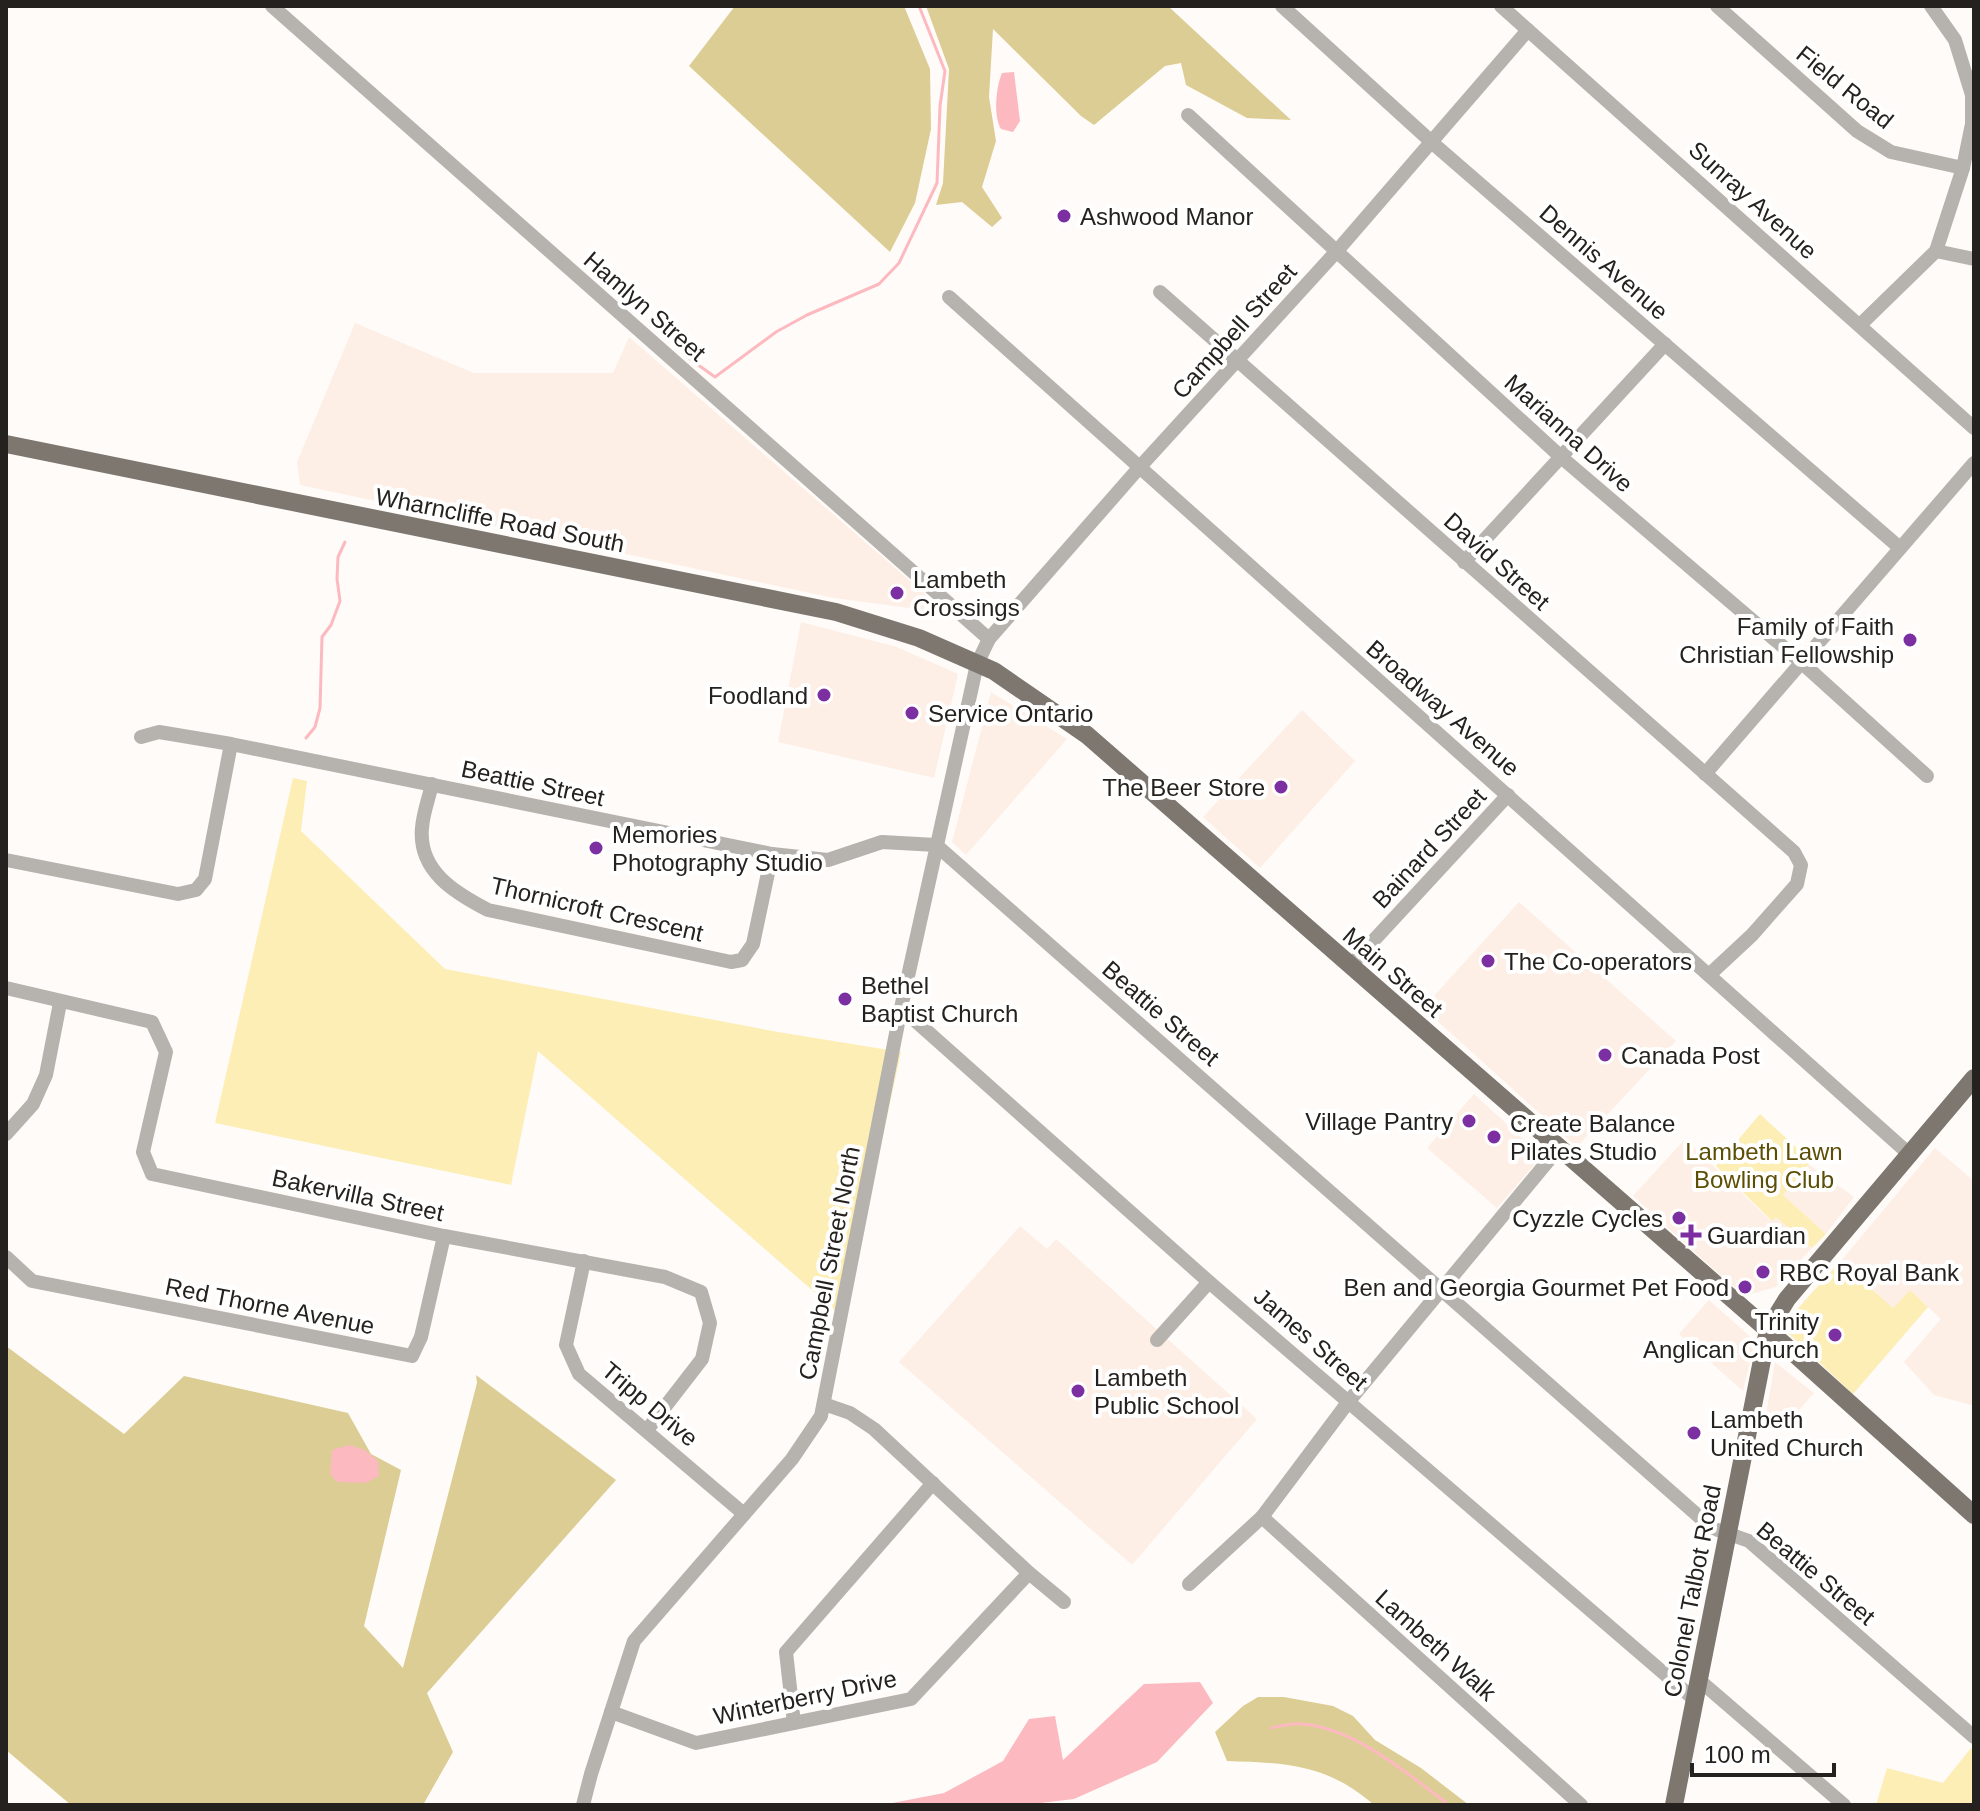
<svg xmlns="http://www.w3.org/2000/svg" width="1980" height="1811" viewBox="0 0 1980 1811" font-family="Helvetica,sans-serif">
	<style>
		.built { fill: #feefe6 }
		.green { fill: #fdeeb5 }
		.forest { fill: #dccd94 }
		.water { fill: #fcbac0 }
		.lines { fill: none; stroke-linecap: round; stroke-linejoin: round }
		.stream { stroke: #fcbac0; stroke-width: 3 }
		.minor { stroke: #b6b3af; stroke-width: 14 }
		.major { stroke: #7d7770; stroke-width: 18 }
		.poi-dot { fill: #7b2fa1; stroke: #fff; stroke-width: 3 }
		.labels { text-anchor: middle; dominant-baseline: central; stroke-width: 8; stroke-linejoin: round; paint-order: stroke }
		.street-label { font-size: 24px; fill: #25211e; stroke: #fff }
		.poi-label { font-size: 24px; fill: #25211e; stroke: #fff; text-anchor: start }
		.park-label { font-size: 24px; fill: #5d4e05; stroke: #fff }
	</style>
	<rect width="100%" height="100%" fill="#fffbf8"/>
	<g class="built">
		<path d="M355,323L474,373H613L629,337L947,613L834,598L300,485L297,462Z"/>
		<path d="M801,622L897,647L958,674L934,778L778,742Z"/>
		<path d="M991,692L1067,739L966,855L952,842Z"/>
		<path d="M1302,710L1355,761L1260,868L1203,817Z"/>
		<path d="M1519,902L1676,1041L1577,1147L1423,1008Z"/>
		<path d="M1474,1094L1542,1156L1497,1208L1427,1148Z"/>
		<path d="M1685,1139L1771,1221L1776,1216L1812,1248L1776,1287L1751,1294L1731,1285L1633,1196Z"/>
		<path d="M1935,1148L1974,1181V1406L1934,1395L1904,1362L1941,1319L1910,1290L1893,1308L1841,1261Z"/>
		<path d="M1808,1164L1854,1197L1826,1234L1783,1195Z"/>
		<path d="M1020,1226L1047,1249L1056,1239L1257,1419L1132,1565L899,1362Z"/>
		<path d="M1709,1300L1755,1341L1743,1391L1679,1334Z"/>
		<path d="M1775,1362L1814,1393L1783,1428L1766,1415Z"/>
	</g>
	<g class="green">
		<path d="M293,778L307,781L301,831L445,969L778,1032L901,1052L844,1318L538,1051L511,1185L215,1123Z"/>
		<path d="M1760,1114L1811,1161L1783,1195L1826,1234L1812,1248L1776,1217L1772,1221L1716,1166Z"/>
		<path d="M1840,1261L1893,1308L1910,1290L1928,1307L1853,1394L1784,1329L1786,1322Z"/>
		<path d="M1971,1748L1974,1750V1805H1876L1887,1768L1943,1783Z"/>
	</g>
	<g class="forest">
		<path d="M735,6H904L930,69L931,129L915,203L890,252L689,66Z"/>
		<path d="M926,6H1168L1291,120L1247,118L1186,85L1181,63L1165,66L1094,125L1081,116L993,29L989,97L996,141L982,187L1002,218L992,227L962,202L936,205L943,183L949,69Z"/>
		<path d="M6,1346L124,1434L184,1376L348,1413L371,1454L401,1470L364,1626L403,1668L477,1383L476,1375L616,1480L427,1693L453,1752L423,1805H71L6,1750Z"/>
		<path d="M1258,1697H1284L1333,1706L1353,1716L1375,1740L1421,1768L1469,1805H1374C1327,1764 1287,1763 1227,1761L1215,1732L1243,1706Z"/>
	</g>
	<g class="water">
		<path d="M1014,72L1020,121L1013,132L1001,129C993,116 996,87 1002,73Z"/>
		<path d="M349,1445L365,1450L378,1461L379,1476L366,1483L337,1482L330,1474L332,1450Z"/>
		<path d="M1200,1682L1213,1703L1157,1762L1074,1799L1024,1805H882L944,1793L1003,1761L1029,1719L1055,1716L1063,1760L1144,1684Z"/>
	</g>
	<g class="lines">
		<g class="stream">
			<path d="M690,359L715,377L776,332L807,315L879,284L899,263L937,183L940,106L945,71L919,6"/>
			<path d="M306,738L315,727L320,708L322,637L331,625L340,601L337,579L338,557L345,542"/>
			<path d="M1271,1728C1281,1726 1292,1723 1302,1724C1353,1727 1410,1775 1449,1805"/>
		</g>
		<g class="minor">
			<path d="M272,6L989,639"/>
			<path d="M1282,6L1436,146L1900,548"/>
			<path d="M1501,6L1974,428"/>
			<path d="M1717,6L1857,131L1891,152L1963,168"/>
			<path d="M1188,115L1561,457L1801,662L1927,776"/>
			<path d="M1936,251L1974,259"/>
			<path d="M1160,292L1794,852L1801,865L1797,884L1752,935L1709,975"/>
			<path d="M949,297L1908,1153"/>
			<path d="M1860,325L1936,251L1963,168L1972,124V95L1955,40L1931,6"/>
			<path d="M1464,562L1665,344"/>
			<path d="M141,737L159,732L231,744L772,854L828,860L882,842L936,845L1712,1528L1749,1541L1974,1737"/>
			<path d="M1705,774L1974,463"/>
			<path d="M432,784C429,798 423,813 422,828C418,871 455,893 488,910L731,962L742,960L753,944L772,854"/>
			<path d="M6,860L178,894L196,890L205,879L231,744"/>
			<path d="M1350,966L1508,795"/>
			<path d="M6,988L152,1022L166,1052L143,1152L152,1174L444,1236L665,1277L701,1292L710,1323L702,1359L647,1430"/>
			<path d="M901,1008L1209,1282L1695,1700"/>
			<path d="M6,1134L33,1104L46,1075L60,1003"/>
			<path d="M6,1257L32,1281L412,1356L421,1337L444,1236"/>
			<path d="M584,1261L566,1345L579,1374L744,1514"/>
			<path d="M1157,1340L1209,1282"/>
			<path d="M1262,1517L1581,1805"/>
			<path d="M1029,1573L1064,1602"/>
			<path d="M1189,1584L1262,1517L1349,1401L1558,1149"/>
			<path d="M1699,1680L1844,1805"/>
			<path d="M611,1712L696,1743L911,1699L1029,1573L874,1429L850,1413L824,1404"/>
			<path d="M794,1723L786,1652L933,1483"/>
			<path d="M583,1805L591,1774L634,1641L792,1459L821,1416L901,1008L977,664L989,639L1138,469L1336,252L1528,30"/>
		</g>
		<g class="major">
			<path d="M6,444L836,612L919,638L994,671L1087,735L1768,1330L1974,1515"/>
			<path d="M1674,1805L1768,1330L1787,1299L1974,1078"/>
		</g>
	</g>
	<g class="poi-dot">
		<circle cx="1064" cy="216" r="8"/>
		<circle cx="897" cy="593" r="8"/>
		<circle cx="1910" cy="640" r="8"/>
		<circle cx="824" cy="695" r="8"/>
		<circle cx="912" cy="713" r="8"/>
		<circle cx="1281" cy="787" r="8"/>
		<circle cx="596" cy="848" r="8"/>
		<circle cx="1488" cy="961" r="8"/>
		<circle cx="845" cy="999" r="8"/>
		<circle cx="1605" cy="1055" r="8"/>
		<circle cx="1469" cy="1121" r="8"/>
		<circle cx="1494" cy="1137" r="8"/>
		<circle cx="1679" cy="1218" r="8"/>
		<path d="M1687 1223h8v8h8v8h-8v8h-8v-8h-8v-8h8z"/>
		<circle cx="1763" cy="1272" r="8"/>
		<circle cx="1745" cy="1287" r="8"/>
		<circle cx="1835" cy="1335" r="8"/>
		<circle cx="1078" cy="1391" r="8"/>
		<circle cx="1694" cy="1433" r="8"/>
	</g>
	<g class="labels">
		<g class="street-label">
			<text transform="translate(1845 87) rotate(39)">Field Road</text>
			<text transform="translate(1753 200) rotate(42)">Sunray Avenue</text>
			<text transform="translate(1604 262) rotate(41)">Dennis Avenue</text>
			<text transform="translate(645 306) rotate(41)">Hamlyn Street</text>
			<text transform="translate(1234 331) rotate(-48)">Campbell Street</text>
			<text transform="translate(1569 433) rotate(42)">Marianna Drive</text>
			<text transform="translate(500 520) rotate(11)">Wharncliffe Road South</text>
			<text transform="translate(1497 561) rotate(42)">David Street</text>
			<text transform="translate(1443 708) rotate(41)">Broadway Avenue</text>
			<text transform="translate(533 783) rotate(12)">Beattie Street</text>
			<text transform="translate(1429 848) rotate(-47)">Bainard Street</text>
			<text transform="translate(597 909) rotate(13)">Thornicroft Crescent</text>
			<text transform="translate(1393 972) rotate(41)">Main Street</text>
			<text transform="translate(1161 1013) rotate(41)">Beattie Street</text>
			<text transform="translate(358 1195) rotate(12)">Bakervilla Street</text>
			<text transform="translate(829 1263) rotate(-79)">Campbell Street North</text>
			<text transform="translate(270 1306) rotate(11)">Red Thorne Avenue</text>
			<text transform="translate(1311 1339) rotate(41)">James Street</text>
			<text transform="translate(650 1404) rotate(40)">Tripp Drive</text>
			<text transform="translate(1816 1573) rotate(40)">Beattie Street</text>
			<text transform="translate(1692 1591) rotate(-79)">Colonel Talbot Road</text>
			<text transform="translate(1436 1645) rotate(42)">Lambeth Walk</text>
			<text transform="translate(805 1697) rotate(-12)">Winterberry Drive</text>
		</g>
		<g class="poi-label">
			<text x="1080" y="216">Ashwood Manor</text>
			<text x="913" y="579">Lambeth<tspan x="913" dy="28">Crossings</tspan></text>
			<text x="1894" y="626" text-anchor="end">Family of Faith<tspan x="1894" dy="28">Christian Fellowship</tspan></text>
			<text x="808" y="695" text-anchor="end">Foodland</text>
			<text x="928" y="713">Service Ontario</text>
			<text x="1265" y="787" text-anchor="end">The Beer Store</text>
			<text x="612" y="834">Memories<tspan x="612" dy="28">Photography Studio</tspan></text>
			<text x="1504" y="961">The Co-operators</text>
			<text x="861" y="985">Bethel<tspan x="861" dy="28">Baptist Church</tspan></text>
			<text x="1621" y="1055">Canada Post</text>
			<text x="1453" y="1121" text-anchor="end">Village Pantry</text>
			<text x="1510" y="1123">Create Balance<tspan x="1510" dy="28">Pilates Studio</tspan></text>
			<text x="1663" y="1218" text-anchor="end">Cyzzle Cycles</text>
			<text x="1707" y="1235">Guardian</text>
			<text x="1779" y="1272">RBC Royal Bank</text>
			<text x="1729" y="1287" text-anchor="end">Ben and Georgia Gourmet Pet Food</text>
			<text x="1819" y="1321" text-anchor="end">Trinity<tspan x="1819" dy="28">Anglican Church</tspan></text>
			<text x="1094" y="1377">Lambeth<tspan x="1094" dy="28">Public School</tspan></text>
			<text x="1710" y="1419">Lambeth<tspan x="1710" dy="28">United Church</tspan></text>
		</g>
		<g class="park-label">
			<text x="1764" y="1151">Lambeth Lawn<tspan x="1764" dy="28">Bowling Club</tspan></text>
		</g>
	</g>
	<rect width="1980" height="1811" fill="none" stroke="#25211e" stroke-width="16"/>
	<path d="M1692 1763v12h142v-12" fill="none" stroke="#25211e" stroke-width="4"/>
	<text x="1704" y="1763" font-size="24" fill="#25211e" stroke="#ffffff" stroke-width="6" paint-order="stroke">100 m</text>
</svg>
